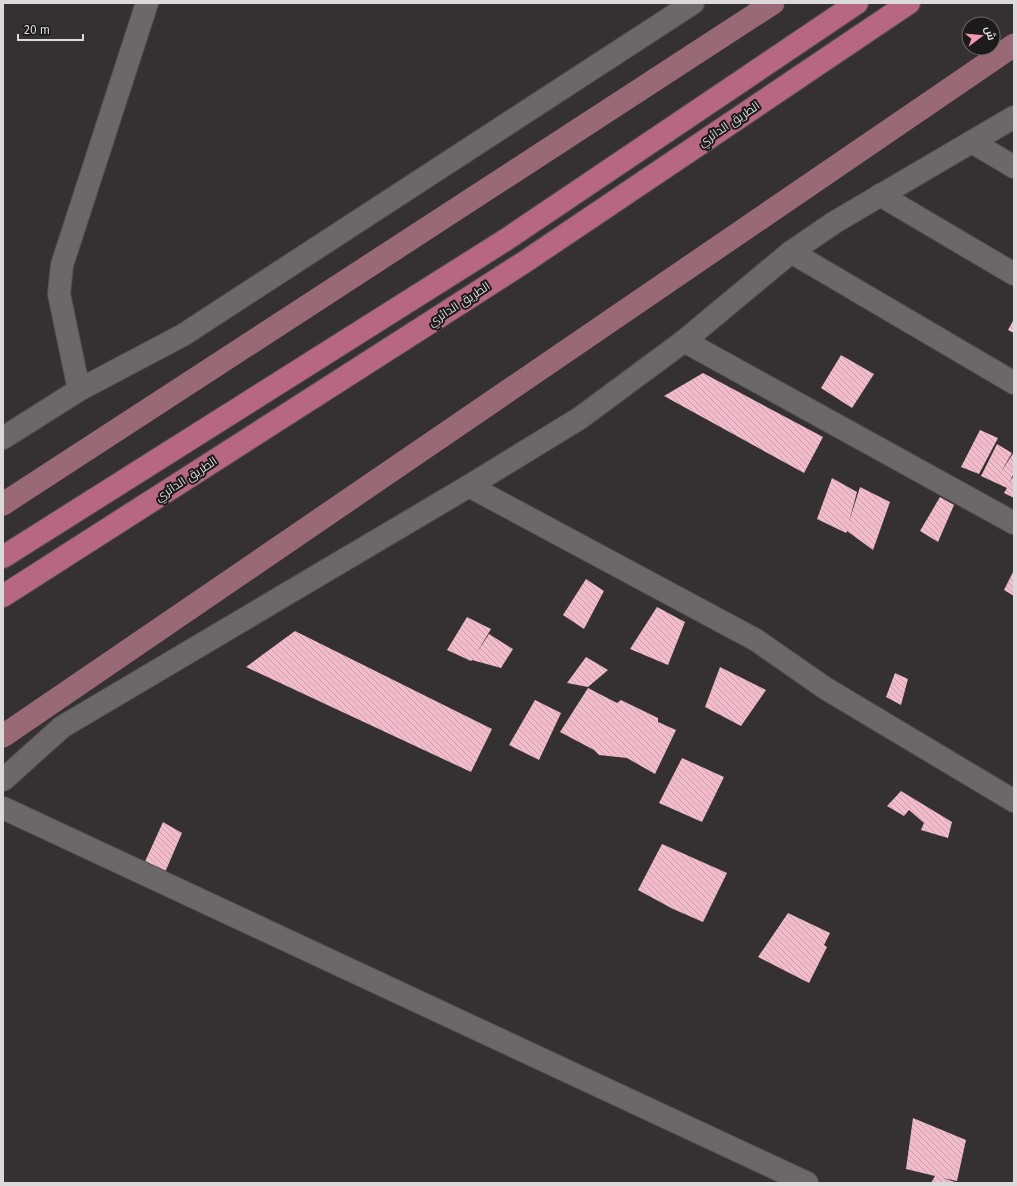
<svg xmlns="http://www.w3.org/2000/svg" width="1017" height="1186" viewBox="0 0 1017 1186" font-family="'Fira Sans',Cairo,sans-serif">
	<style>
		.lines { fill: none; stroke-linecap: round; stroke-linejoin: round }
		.canal { stroke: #996976; stroke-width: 23 }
		.building { fill: url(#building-back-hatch) }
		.minor-casing { stroke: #524f4f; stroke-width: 24 }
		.tertiary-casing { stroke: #524f4f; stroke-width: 24 }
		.trunk-casing { stroke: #524f4f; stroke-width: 24 }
		.minor { stroke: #6c6768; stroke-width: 22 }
		.tertiary { stroke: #6c6768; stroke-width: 22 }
		.trunk { stroke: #b76880; stroke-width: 22 }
		.labels { text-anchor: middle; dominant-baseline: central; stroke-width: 4; stroke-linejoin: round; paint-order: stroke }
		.street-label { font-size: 12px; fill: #dbd9d9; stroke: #1c1a1a }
	</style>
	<defs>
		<pattern id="building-back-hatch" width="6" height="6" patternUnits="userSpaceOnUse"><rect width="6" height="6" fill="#f2bcca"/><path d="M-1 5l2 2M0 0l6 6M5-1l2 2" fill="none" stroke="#c69da8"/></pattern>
	</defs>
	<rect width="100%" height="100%" fill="#353132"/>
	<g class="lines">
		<g class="canal">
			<path d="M3,504L773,3"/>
			<path d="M3,736L1014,45"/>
		</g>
	</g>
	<g class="building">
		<path d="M1014,319V333L1008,330Z"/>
		<path d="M841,355L874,374L852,408L821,388Z"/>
		<path d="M703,373L823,437L804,473L664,396Z"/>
		<path d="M980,430L998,438L979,474L961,467Z"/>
		<path d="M997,444L1012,453L1001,472L1014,452V473L1009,483L1014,475V498L1004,493L1007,488L981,476Z"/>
		<path d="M832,478L857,492L849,522L860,487L890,502L873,550L847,531L846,533L817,519Z"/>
		<path d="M940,497L954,505L938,542L920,531Z"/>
		<path d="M1014,570V596L1004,590Z"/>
		<path d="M586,579L604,591L584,629L563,615Z"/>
		<path d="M657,607L685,622L668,665L630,649Z"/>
		<path d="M467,617L491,629L476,654L489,634L513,649L501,668L472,660L471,661L447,650Z"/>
		<path d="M295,631L492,729L471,772L246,667Z"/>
		<path d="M586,657L608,670L588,687L567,683Z"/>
		<path d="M720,667L766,690L741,726L705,707Z"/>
		<path d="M895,673L908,679L901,705L886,697Z"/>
		<path d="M588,688L617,703L621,700L658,718V722L676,730L655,774L627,758L599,755L594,750L560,732Z"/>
		<path d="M535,700L561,713L539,760L509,745Z"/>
		<path d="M682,758L724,777L702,822L659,803Z"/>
		<path d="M901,791L952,822L948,838L921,830L924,823L909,810L904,816L887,806Z"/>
		<path d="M163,822L182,833L163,877L143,866Z"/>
		<path d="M662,844L727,873L703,922L673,909L638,890Z"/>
		<path d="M788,913L830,933L824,945L827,947L809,983L758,957Z"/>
		<path d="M913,1118L966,1140L957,1181L943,1178L958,1183H931L935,1176L906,1169Z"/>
	</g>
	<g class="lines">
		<defs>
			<g id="minor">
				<path d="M972,142L1014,167"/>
				<path d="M880,195L1014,274"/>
				<path d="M791,252L1014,383"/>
				<path d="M684,341L1014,523"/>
				<path d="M79,390L59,294L62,265L147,3"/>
				<path d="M3,438L79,390L183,335L693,3"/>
				<path d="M469,486L756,640L825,688L1014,801"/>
			</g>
			<g id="tertiary">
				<path d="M3,780L62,727L469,486L580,418L684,341L791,252L835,222L1014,117"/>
				<path d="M3,808L807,1183"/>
			</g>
			<g id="trunk">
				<path d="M3,557L507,239L857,3"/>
				<path d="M3,596L523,263L909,3"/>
			</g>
		</defs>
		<use href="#minor" class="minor-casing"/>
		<use href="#tertiary" class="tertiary-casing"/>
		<use href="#trunk" class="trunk-casing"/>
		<use href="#minor" class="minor"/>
		<use href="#tertiary" class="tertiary"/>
		<use href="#trunk" class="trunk"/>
	</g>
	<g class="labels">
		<g class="street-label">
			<text transform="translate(729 124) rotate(-34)">الطريق الدائري</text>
			<text transform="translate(459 304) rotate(-33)">الطريق الدائري</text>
			<text transform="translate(186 479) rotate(-33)">الطريق الدائري</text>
		</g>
	</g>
	<rect width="1017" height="1186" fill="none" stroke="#dbd9d9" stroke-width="8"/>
	<g transform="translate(981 36) rotate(74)"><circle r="19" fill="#1c1a1a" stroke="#686666"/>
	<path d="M0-3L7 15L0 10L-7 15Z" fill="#f19ab2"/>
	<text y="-6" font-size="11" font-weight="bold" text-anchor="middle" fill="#dbd9d9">ش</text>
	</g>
	<path d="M18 34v6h65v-6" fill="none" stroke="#dbd9d9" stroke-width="2"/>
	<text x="24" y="34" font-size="12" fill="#dbd9d9" stroke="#1c1a1a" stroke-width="3" paint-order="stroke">20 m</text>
</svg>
